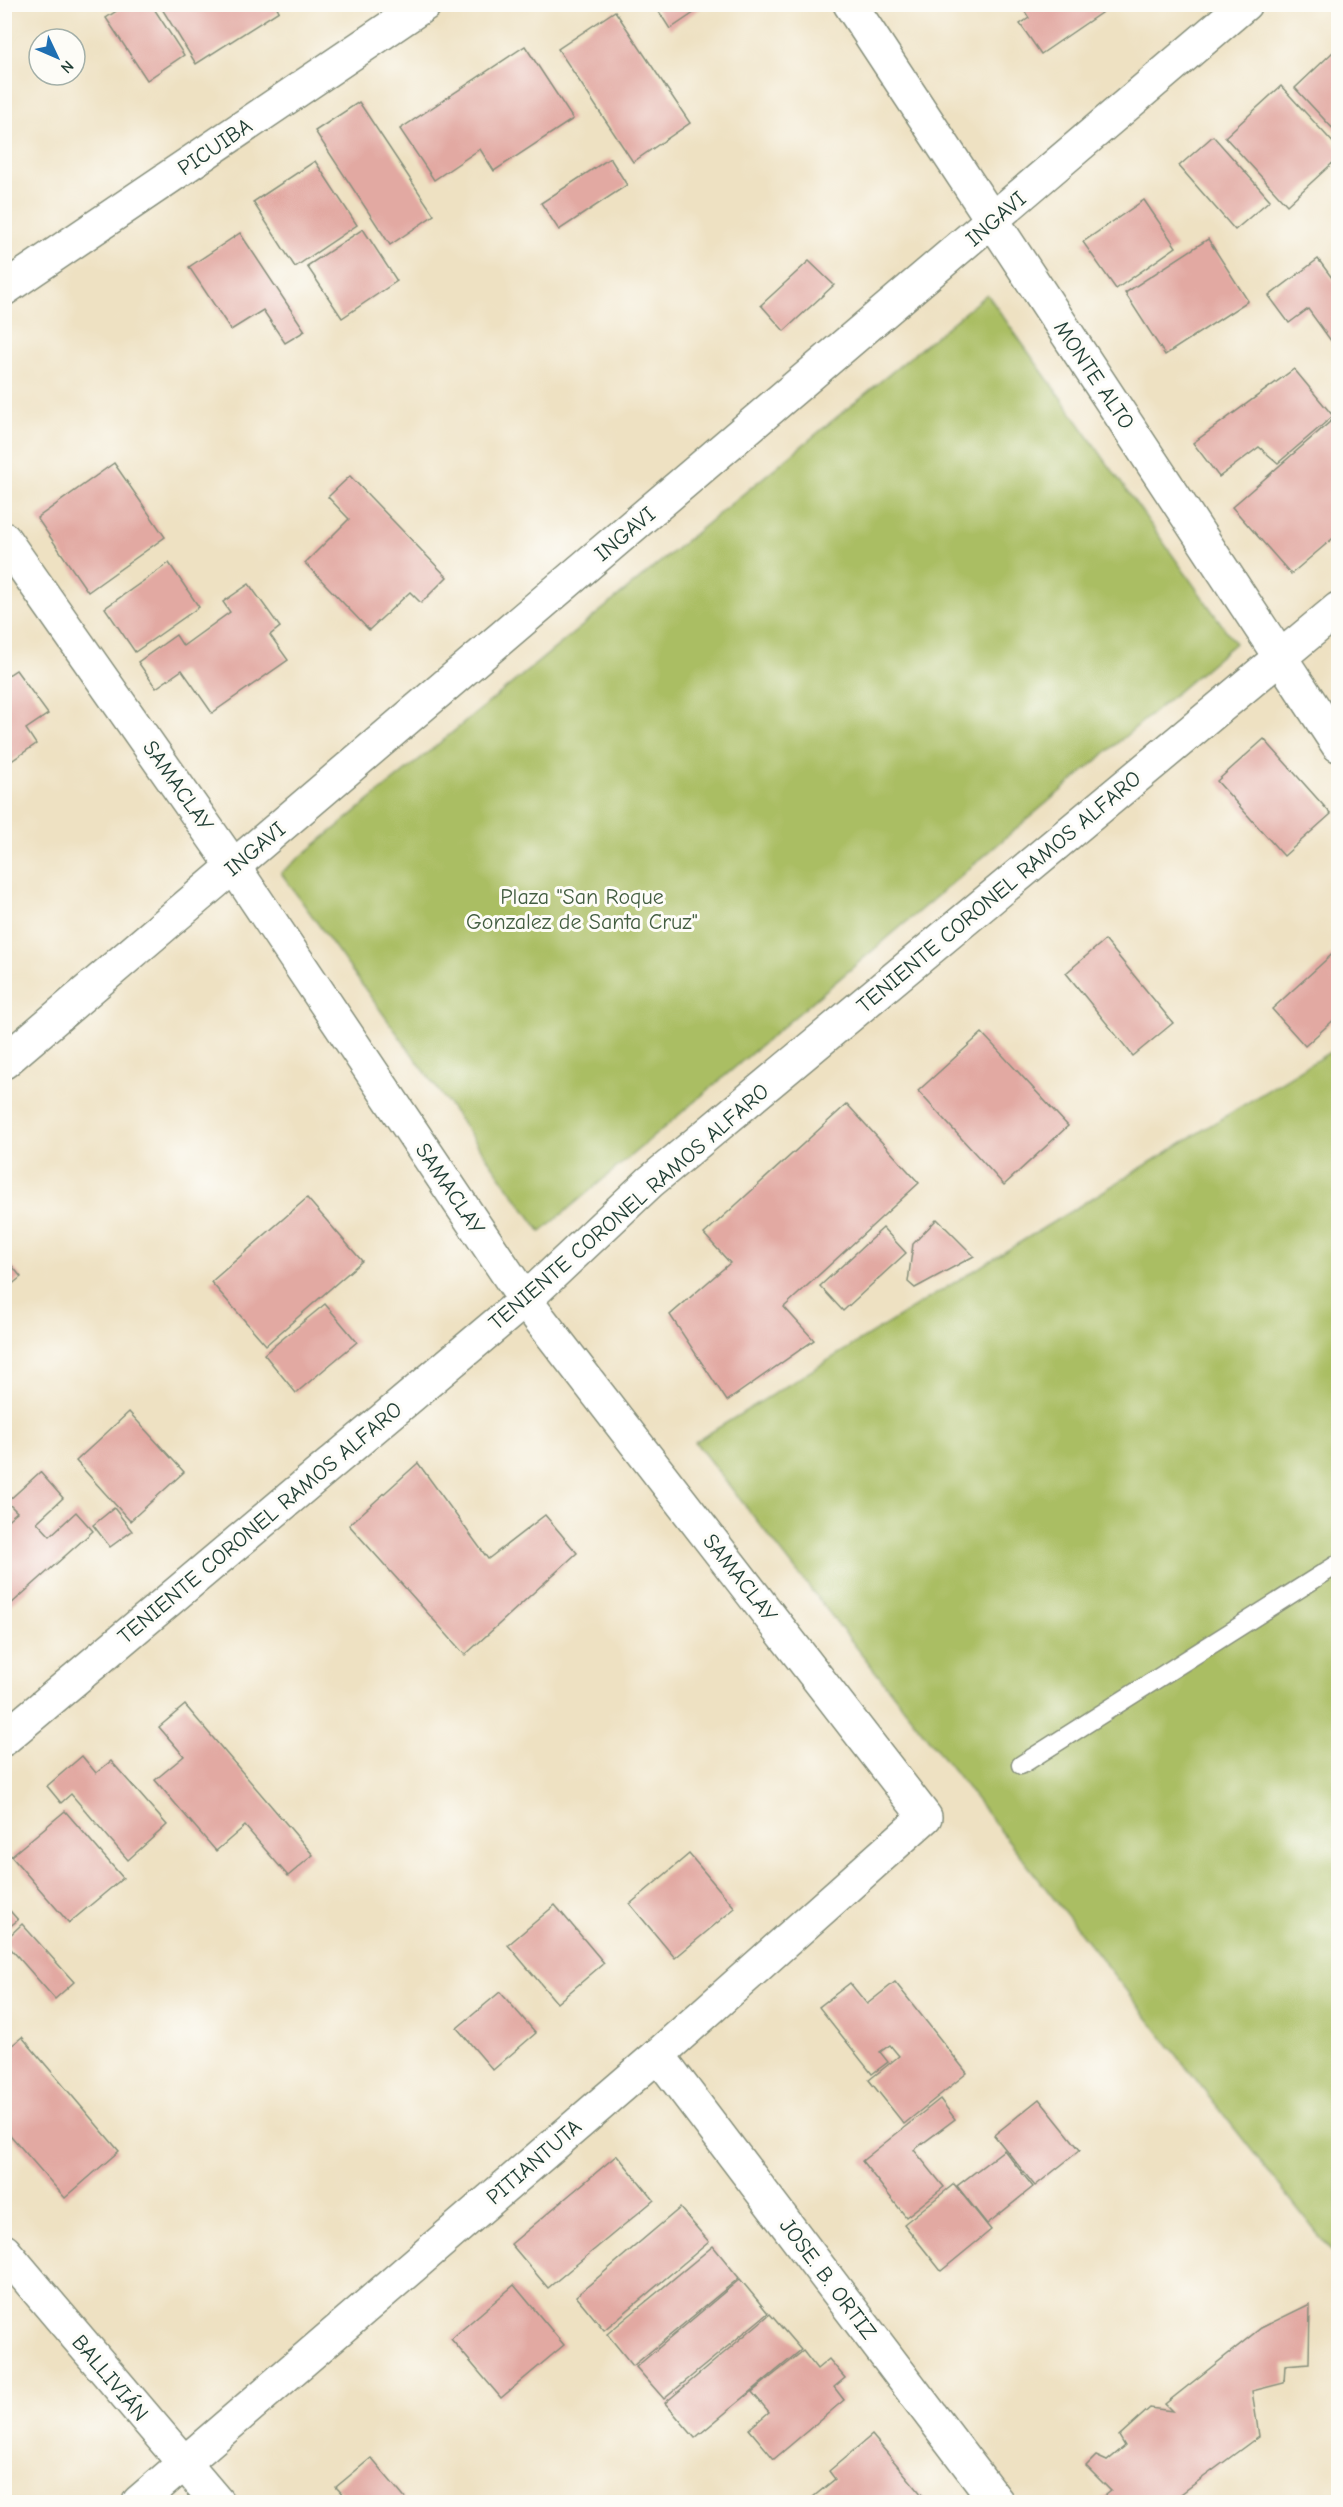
<svg xmlns="http://www.w3.org/2000/svg" width="1343" height="2507" viewBox="0 0 1343 2507" font-family="'Comic Neue',sans-serif">
	<style>
		.green { fill: #aabe63; stroke: #647e4c; stroke-width: 1.5 }
		.building { fill: #e2a9a2 }
		.lines { fill: none; stroke-linecap: round; stroke-linejoin: round }
		.service-casing { stroke: #868f7b; stroke-width: 21 }
		.minor-casing { stroke: #868f7b; stroke-width: 36 }
		.tertiary-casing { stroke: #868f7b; stroke-width: 36 }
		.service { stroke: #fff; stroke-width: 18 }
		.minor { stroke: #fff; stroke-width: 33 }
		.tertiary { stroke: #fff; stroke-width: 33 }
		.labels { text-anchor: middle; dominant-baseline: central; stroke-width: 6; stroke-linejoin: round; paint-order: stroke }
		.street-label { font-size: 22px; fill: #1f3d34; stroke: #fdfcf7 }
		.park-label { font-size: 22px; fill: #425d40; stroke: #fdfcf7 }
	</style>
	<rect width="100%" height="100%" fill="#fdfcf7"/>
	<filter id="ink" filterUnits="userSpaceOnUse"><feTurbulence type="fractalNoise" baseFrequency=".0167" numOctaves="2"/><feDisplacementMap in="SourceGraphic" scale="12" xChannelSelector="R" yChannelSelector="G"/><feConvolveMatrix kernelMatrix="1 2 1 2 8 2 1 2 1" color-interpolation-filters="sRGB"/></filter>
	<filter id="wash" filterUnits="userSpaceOnUse"><feTurbulence type="fractalNoise" baseFrequency=".008" numOctaves="4" result="noise"/><feDisplacementMap in="SourceGraphic" scale="24" xChannelSelector="R" yChannelSelector="G"/><feGaussianBlur stdDeviation="1.35" result="paint"/><feColorMatrix in="noise" values="0 0 0 0 0 0 0 0 0 0 0 0 0 0 0 0 0 1.4 0 .05"/><feComposite in="paint" operator="in"/></filter>
	<g filter="url(#wash)">
		<rect width="100%" height="100%" fill="#eee1c2"/>
		<g class="green">
			<path d="M987,294L1235,643L541,1232L281,873Z"/>
			<path d="M1338,1047V2260L695,1442Z"/>
		</g>
		<g id="blocks">
			<g class="building">
				<path d="M127,4H151L184,55L147,80L106,18Z"/>
				<path d="M159,4H275L279,11L196,64Z"/>
				<path d="M654,4H707L670,29Z"/>
				<path d="M1020,4H1114L1041,54L1020,24L1029,18Z"/>
				<path d="M615,11L690,123L633,162L558,49Z"/>
				<path d="M525,46L573,119L494,171L480,149L434,180L400,129Z"/>
				<path d="M1334,51L1338,56L1337,133L1295,88Z"/>
				<path d="M1281,86L1338,148V158L1287,205L1225,137Z"/>
				<path d="M359,102L434,215L390,245L315,131Z"/>
				<path d="M1213,136L1270,200L1235,230L1179,166Z"/>
				<path d="M610,158L627,185L559,230L541,203Z"/>
				<path d="M315,161L357,225L295,267L253,202Z"/>
				<path d="M1144,200L1176,247L1116,289L1083,242Z"/>
				<path d="M363,229L397,281L342,318L307,266Z"/>
				<path d="M240,233L305,331L285,343L263,310L231,330L189,267Z"/>
				<path d="M1208,239L1248,301L1165,355L1125,293Z"/>
				<path d="M1318,259L1338,286V342L1334,345L1308,309L1289,323L1269,296Z"/>
				<path d="M809,261L834,285L784,331L761,305Z"/>
				<path d="M1294,369L1333,416L1278,463L1259,447L1219,477L1193,443Z"/>
				<path d="M1338,415V534L1291,574L1232,507Z"/>
				<path d="M114,463L165,537L88,592L37,518Z"/>
				<path d="M350,476L447,577L421,603L410,592L369,630L305,563L349,519L328,497Z"/>
				<path d="M169,563L199,607L135,652L105,608Z"/>
				<path d="M249,584L280,627L270,635L288,660L212,713L182,670L156,688L138,662L176,635L183,646L230,612L223,602Z"/>
				<path d="M16,670L48,714L26,729L36,744L4,766V678Z"/>
				<path d="M1264,739L1331,814L1284,856L1217,781Z"/>
				<path d="M1105,940L1173,1023L1133,1056L1066,973Z"/>
				<path d="M1338,949V1016L1305,1046L1272,1009Z"/>
				<path d="M982,1033L1068,1126L1004,1185L918,1091Z"/>
				<path d="M847,1104L919,1183L784,1307L814,1340L727,1401L670,1315L730,1263L704,1234Z"/>
				<path d="M307,1198L362,1261L266,1345L211,1282Z"/>
				<path d="M937,1219L974,1256L915,1288L908,1282L913,1244Z"/>
				<path d="M883,1228L906,1253L843,1311L820,1286Z"/>
				<path d="M4,1256L21,1277L4,1291Z"/>
				<path d="M325,1304L357,1342L296,1393L264,1354Z"/>
				<path d="M129,1412L184,1472L130,1521L76,1461Z"/>
				<path d="M418,1463L488,1559L545,1515L577,1553L465,1655L349,1525Z"/>
				<path d="M40,1472L63,1498L37,1522L50,1536L76,1512L93,1531L10,1605L4,1599V1523L17,1512L7,1502Z"/>
				<path d="M114,1508L132,1531L110,1547L93,1525Z"/>
				<path d="M185,1705L313,1855L288,1876L245,1826L216,1851L155,1780L184,1756L159,1727Z"/>
				<path d="M82,1756L96,1773L111,1761L167,1825L128,1860L71,1794L61,1803L47,1786Z"/>
				<path d="M65,1811L123,1878L69,1923L11,1856Z"/>
				<path d="M689,1854L735,1908L675,1958L630,1904Z"/>
				<path d="M4,1904L18,1920L4,1931Z"/>
				<path d="M555,1905L604,1963L557,2003L508,1945Z"/>
				<path d="M22,1924L74,1982L55,1999L4,1941Z"/>
				<path d="M895,1982L967,2073L904,2124L869,2080L899,2056L890,2045L880,2052L888,2062L872,2074L819,2007L850,1983L867,2004Z"/>
				<path d="M500,1992L536,2033L493,2070L457,2028Z"/>
				<path d="M22,2037L119,2151L65,2198L4,2128V2052Z"/>
				<path d="M940,2099L955,2119L914,2150L944,2187L906,2217L862,2161Z"/>
				<path d="M1039,2099L1080,2150L1035,2186L994,2135Z"/>
				<path d="M1004,2150L1033,2187L987,2224L957,2186Z"/>
				<path d="M617,2155L654,2200L548,2288L511,2244Z"/>
				<path d="M954,2184L991,2230L941,2271L904,2224Z"/>
				<path d="M680,2208L709,2242L604,2330L576,2296Z"/>
				<path d="M713,2246L739,2278L633,2366L607,2334Z"/>
				<path d="M740,2279L768,2313L664,2399L636,2367Z"/>
				<path d="M514,2285L564,2345L501,2398L451,2339Z"/>
				<path d="M1310,2304L1309,2363L1285,2365L1284,2383L1252,2391L1259,2436L1170,2502H1097L1111,2491L1086,2466L1096,2456L1107,2461L1125,2446L1119,2436L1150,2408L1172,2411L1165,2404L1261,2328Z"/>
				<path d="M770,2314L801,2350L695,2438L665,2403Z"/>
				<path d="M803,2351L817,2369L829,2359L845,2378L834,2387L844,2400L774,2459L749,2429L769,2412L752,2392Z"/>
				<path d="M872,2435L928,2502H818L813,2497L835,2479L829,2471Z"/>
				<path d="M371,2458L408,2502H350L336,2487Z"/>
			</g>
		</g>
	</g>
	<g filter="url(#ink)">
		<use href="#blocks" fill-opacity="0" stroke="#868f7b" stroke-width="1.5"/>
		<g class="lines">
			<defs>
				<path id="service" d="M1021,1765L1338,1564"/>
				<g id="minor">
					<path d="M850,4L1338,745"/>
					<path d="M4,289L425,4"/>
					<path d="M4,539L234,867L525,1300L925,1817L658,2055L139,2502"/>
					<path d="M4,1062L1245,4"/>
					<path d="M658,2055L997,2502"/>
					<path d="M4,2251L217,2502"/>
				</g>
				<path id="tertiary" d="M4,1739L525,1300L650,1182L1338,609"/>
			</defs>
			<use href="#service" class="service-casing"/>
			<use href="#minor" class="minor-casing"/>
			<use href="#tertiary" class="tertiary-casing"/>
			<use href="#service" class="service"/>
			<use href="#minor" class="minor"/>
			<use href="#tertiary" class="tertiary"/>
		</g>
	</g>
	<g class="labels">
		<g class="street-label">
			<text transform="translate(215 147) rotate(-34)">PICUIBA</text>
			<text transform="translate(996 219) rotate(-41)">INGAVI</text>
			<text transform="translate(1094 375) rotate(56)">MONTE ALTO</text>
			<text transform="translate(625 534) rotate(-40)">INGAVI</text>
			<text transform="translate(178 786) rotate(55)">SAMACLAY</text>
			<text transform="translate(255 849) rotate(-40)">INGAVI</text>
			<text transform="translate(999 892) rotate(-40)">TENIENTE CORONEL RAMOS ALFARO</text>
			<text transform="translate(450 1189) rotate(56)">SAMACLAY</text>
			<text transform="translate(629 1207) rotate(-41)">TENIENTE CORONEL RAMOS ALFARO</text>
			<text transform="translate(260 1523) rotate(-40)">TENIENTE CORONEL RAMOS ALFARO</text>
			<text transform="translate(740 1578) rotate(52)">SAMACLAY</text>
			<text transform="translate(534 2162) rotate(-41)">PITIANTUTA</text>
			<text transform="translate(828 2279) rotate(53)">JOSE. B. ORTIZ</text>
			<text transform="translate(110 2378) rotate(50)">BALLIVIÁN</text>
		</g>
		<g class="park-label">
			<text x="582" y="897">Plaza "San Roque<tspan x="582" dy="25">Gonzalez de Santa Cruz"</tspan></text>
		</g>
	</g>
	<rect width="1343" height="2507" fill="none" stroke="#fdfcf7" stroke-width="24"/>
	<g transform="translate(57 57) rotate(134)"><circle r="28" fill="#fdfcf7" stroke="#a4b0a9" stroke-width="1.5"/>
	<path d="M0-4.5L10 22L0 15L-10 22Z" fill="#1f6fb2"/>
	<text y="-9" font-size="16" font-weight="bold" text-anchor="middle" fill="#1f3d34">N</text>
	</g>
</svg>
